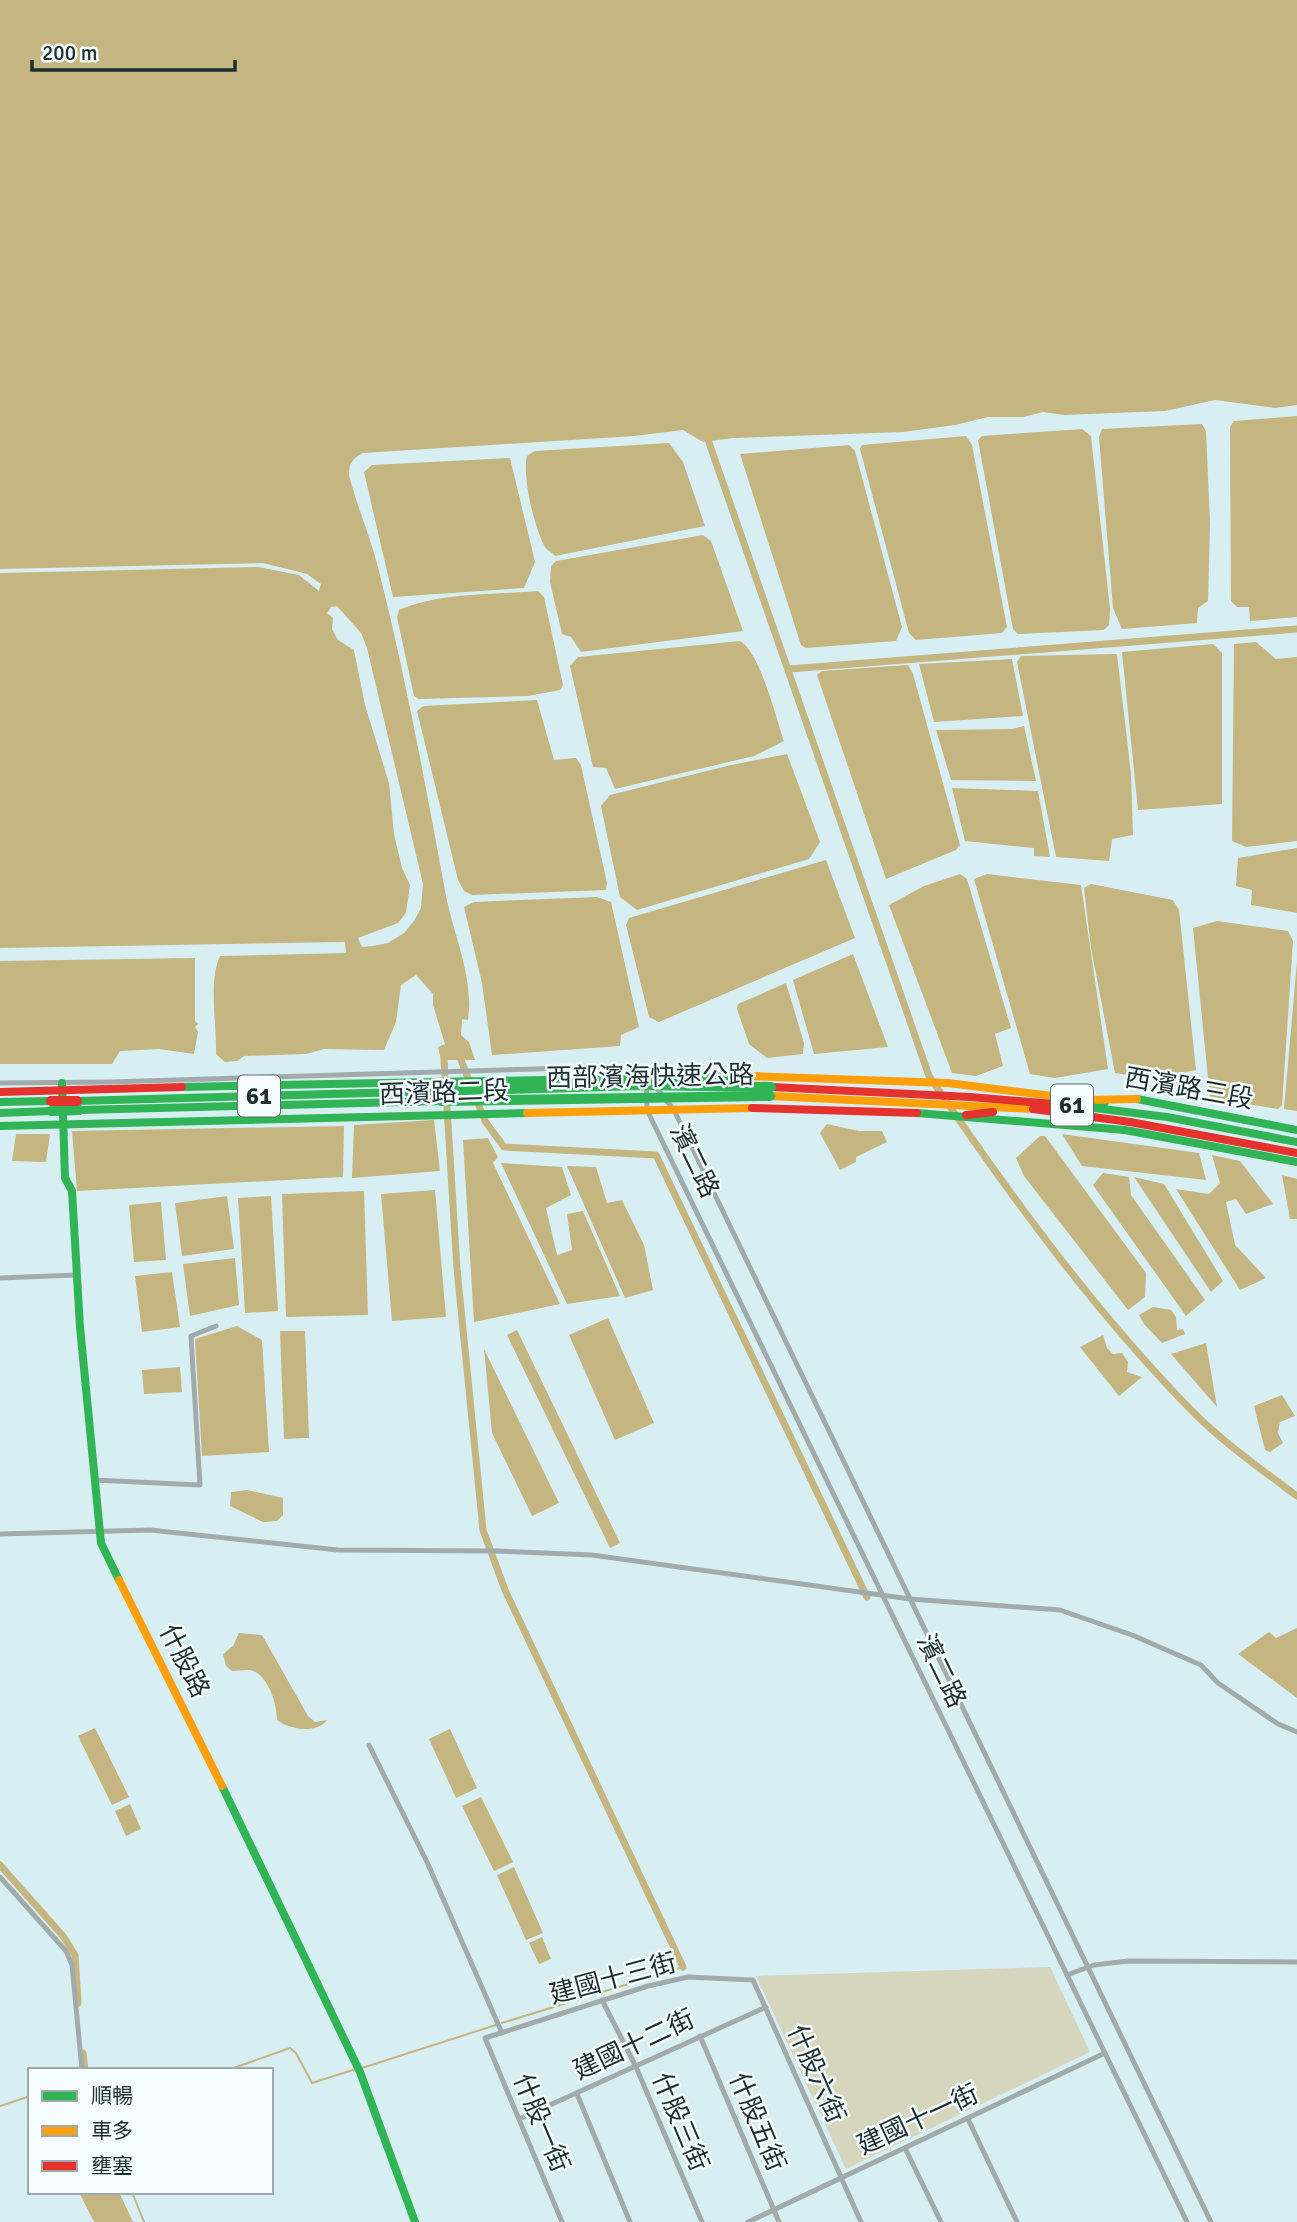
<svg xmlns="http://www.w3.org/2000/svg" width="1297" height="2222" viewBox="0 0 1297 2222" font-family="Signika,'Noto Sans TC',sans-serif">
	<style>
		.green { fill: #d6d5bd }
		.water { fill: #c5b580 }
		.pier { fill: #d7eff3 }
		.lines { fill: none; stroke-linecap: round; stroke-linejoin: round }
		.stream { stroke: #c5b580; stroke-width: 2 }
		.canal { stroke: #c5b580; stroke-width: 7 }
		.street { stroke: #a2abac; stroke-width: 5 }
		.fast { stroke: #30b455; stroke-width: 8 }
		.slow { stroke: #ff9f0a; stroke-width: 8 }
		.jam { stroke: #e5322d; stroke-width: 8 }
		.fast-bridge { stroke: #30b455; stroke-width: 10 }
		.jam-bridge { stroke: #e5322d; stroke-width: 10 }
		.labels { text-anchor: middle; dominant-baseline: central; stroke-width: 5; stroke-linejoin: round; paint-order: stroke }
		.shield { fill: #f5fdfe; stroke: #5e6c6e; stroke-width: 2 }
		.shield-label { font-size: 24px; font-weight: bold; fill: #1d2e31 }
		.street-label { font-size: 26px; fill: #1d2e31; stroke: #f5fdfe }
	</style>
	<rect width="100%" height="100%" fill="#d7eff3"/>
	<path class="green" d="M1050,1967L1090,2052L846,2169L756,1976Z"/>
	<g class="water">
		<path d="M0,0H1297V405L1275,408L1215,400L1165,411L1064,415L1043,412L1023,417H988L955,425L903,432L733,438L703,442L683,430L634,436L363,453C353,458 349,463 349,475C357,507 371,538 379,571C406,678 426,787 446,896C454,936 474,978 468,1020L462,1019L461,1035L469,1042L475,1060H441L438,1047L445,1044L433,1005V994L416,975L401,985L396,1022L384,1050L324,1049L306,1054L244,1056L237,1061L225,1062L216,1054C217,1025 208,982 220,956L346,953L345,942L0,948Z"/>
		<path d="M1297,416V617L1250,621L1249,607H1237L1231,601L1230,427L1234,421Z"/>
		<path d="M1202,424L1206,431L1210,523L1208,601L1198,608L1197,623L1122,629L1113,608L1099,437L1102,429Z"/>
		<path d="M1082,429L1091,436L1110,609L1109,625L1104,630L1018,634L1013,629L978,440L982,436Z"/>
		<path d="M966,436L972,445L1007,627L1002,633L916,640L909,633L860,449L862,445Z"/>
		<path d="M669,443L683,462L705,526L555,556C552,551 546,551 544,545C534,526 522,476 527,456L535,451Z"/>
		<path d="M849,445L855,451L902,627L896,641L806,648L801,645L740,454Z"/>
		<path d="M510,458L535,562L524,588L393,597L364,472L372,465Z"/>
		<path d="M703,535L711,541L743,631L581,652L571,637L562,634L550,582L551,566L556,561Z"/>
		<path d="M538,591L544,597L563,685L560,690L528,696L419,699L414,696L397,617L399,610C441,592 493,595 538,591Z"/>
		<path d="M740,641C760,652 776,718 784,741L754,756L615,789L606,768L593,767L570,666L578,657Z"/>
		<path d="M1256,642L1276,659L1297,657V841L1246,847L1232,841L1234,644Z"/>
		<path d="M1213,644L1222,653V804L1138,810L1122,652Z"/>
		<path d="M1117,654L1131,774L1133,835L1112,839L1109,861L1056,857L1017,662L1021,656Z"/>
		<path d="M1012,659L1023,716L934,722L919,664Z"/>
		<path d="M908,665L913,674L960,845L956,850L886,879L817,675L822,671Z"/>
		<path d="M537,700L554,760L576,758L581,765L607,883L606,890L472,895L464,891L458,880L417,711L423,706Z"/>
		<path d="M1024,726L1036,781L951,780L936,730L1012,729Z"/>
		<path d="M787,754L820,842L809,859L637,910L620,897L601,806L610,795L731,765Z"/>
		<path d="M952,788L1038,791L1050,857L1034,856V848L965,841Z"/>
		<path d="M1297,848V913L1251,905L1252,890L1236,886L1238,858Z"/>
		<path d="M826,860L855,938L659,1022L649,1017L626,925L629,918Z"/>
		<path d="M960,874L967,879L1011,1028L995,1034L1003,1066L976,1076L952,1073L889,905L924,886Z"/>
		<path d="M987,874L1081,885L1108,1069L1055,1078L1030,1074L974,879Z"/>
		<path d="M1091,884L1173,900L1179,910L1196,1070L1186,1072L1180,1084L1115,1073L1091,948L1084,888Z"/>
		<path d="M597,897L611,902L639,1027L621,1035L620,1046L492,1055L482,983L464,907L474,902Z"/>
		<path d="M1217,921L1288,931L1293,941L1282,1105L1278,1109L1210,1098L1193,928Z"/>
		<path d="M853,954L888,1047L814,1054L793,980Z"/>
		<path d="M195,958V1021L198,1024L195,1027L198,1032L194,1054L159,1049L120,1051L112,1064H0V961Z"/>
		<path d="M1297,962V1111L1284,1109Z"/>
		<path d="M786,983L804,1043L803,1054L767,1058L749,1044L737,1009L738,1004Z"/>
		<path d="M434,1120L440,1171L352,1178L354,1125Z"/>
		<path d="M827,1124L859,1131H882L887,1142L856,1157V1162L840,1170L820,1133Z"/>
		<path d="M344,1126L343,1177L77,1191L72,1131Z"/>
		<path d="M16,1134H50L46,1162L12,1161Z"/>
		<path d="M1062,1134L1199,1153L1206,1180L1082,1166Z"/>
		<path d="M1040,1136H1045L1146,1273L1145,1297L1128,1310L1024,1176L1016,1158Z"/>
		<path d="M488,1138L498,1157L493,1163L560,1304L474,1322L463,1140Z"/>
		<path d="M1212,1155L1240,1161L1273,1204L1246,1214L1236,1199L1226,1202L1235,1245L1266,1278L1240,1290L1176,1189L1209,1194L1220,1183Z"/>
		<path d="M501,1163L562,1167L571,1195L546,1208L557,1255L572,1250L567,1214L583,1211L620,1296L567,1304Z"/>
		<path d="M567,1166L596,1167L607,1203L622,1200L644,1245L653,1290L625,1298Z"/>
		<path d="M1103,1173L1129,1177L1131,1195L1205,1300L1186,1316L1093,1185Z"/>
		<path d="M1282,1175L1297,1179V1219H1290Z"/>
		<path d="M1134,1177L1164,1184L1223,1281L1211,1292Z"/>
		<path d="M435,1190L446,1317L392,1321L381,1194Z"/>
		<path d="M364,1191L368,1315L286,1317L282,1194Z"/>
		<path d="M227,1196L234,1249L182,1256L175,1203Z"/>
		<path d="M271,1196L278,1311L245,1313L238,1198Z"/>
		<path d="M161,1202L166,1260L134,1262L129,1205Z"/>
		<path d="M235,1258L239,1305L190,1316L183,1264Z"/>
		<path d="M172,1272L180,1327L142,1332L135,1276Z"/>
		<path d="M1153,1307L1171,1310L1176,1317L1177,1330L1183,1329L1185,1334L1162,1343L1144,1324L1139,1315Z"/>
		<path d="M608,1318L654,1423L615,1440L569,1335Z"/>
		<path d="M237,1326L262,1340L269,1452L202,1456L195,1339Z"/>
		<path d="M517,1330L620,1543L610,1548L507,1335Z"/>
		<path d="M280,1331H305L309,1438L284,1439Z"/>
		<path d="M1103,1335L1107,1348L1113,1354L1122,1353L1128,1362L1127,1372L1142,1377L1119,1396L1080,1347Z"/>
		<path d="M1206,1343L1217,1407L1171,1354Z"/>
		<path d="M484,1349L559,1503L532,1516L492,1433Z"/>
		<path d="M180,1367L182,1392L144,1394L142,1370Z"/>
		<path d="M1282,1395L1295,1416L1280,1422L1278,1433L1283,1443L1270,1452L1265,1450L1254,1406Z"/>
		<path d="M247,1490L283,1498V1515L277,1521L263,1522L230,1506L231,1492Z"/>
		<path d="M1297,1628V1698L1238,1654L1269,1632L1276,1638Z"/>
		<path d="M239,1633L262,1635L308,1716L315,1722L327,1720C316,1734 291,1730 277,1720C277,1704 268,1674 250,1670C244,1670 237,1671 232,1671L226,1666L223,1654L233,1646Z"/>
		<path d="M95,1728L129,1797L112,1805L78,1736Z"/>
		<path d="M450,1729L477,1788L456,1798L429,1739Z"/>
		<path d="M481,1797L513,1862L494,1871L462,1806Z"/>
		<path d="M130,1804L141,1829L126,1836L115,1811Z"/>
		<path d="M514,1867L543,1933L526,1940L497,1875Z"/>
		<path d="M542,1937L551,1959L539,1964L529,1943Z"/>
		<path d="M79,2192H119L133,2222H94Z"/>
	</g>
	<g class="pier">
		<path d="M263,563L307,574L321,584L319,591L299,575L258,567L0,573V569Z"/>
		<path d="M337,606L361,633L367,648L423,884L421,908L414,921L404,933L388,943L373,946L362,947L358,938L398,923L406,913L410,885L402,868L394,834L389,783L365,705L354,650L338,640L332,629L333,618L327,613L331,607Z"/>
	</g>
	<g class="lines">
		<g class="stream">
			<path d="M502,2023L683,1967"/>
			<path d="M362,2068L496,2025"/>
			<path d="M228,2070L290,2048L296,2053L312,2083L356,2069"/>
			<path d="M0,2106L30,2096"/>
			<path d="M132,2192L144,2222"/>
		</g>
		<g class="canal">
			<path d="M706,434L929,1076C1009,1194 1094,1311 1193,1412C1224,1443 1262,1470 1297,1496"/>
			<path d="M789,669L1297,629"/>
			<path d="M444,1060L457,1269L483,1530L505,1590L683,1967"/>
			<path d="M461,1060L485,1121L504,1147L656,1155L867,1597"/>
			<path d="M0,1865L63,1936L75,1955L78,2003"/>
			<path d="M83,2053L85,2070"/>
		</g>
		<g class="street">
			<path d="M0,1083L110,1082L602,1067L643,1075"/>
			<path d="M646,1083L647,1110L1187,2222"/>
			<path d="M655,1086L674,1110L1211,2222"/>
			<path d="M0,1278L77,1275"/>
			<path d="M94,1480L200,1485L191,1336L216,1326"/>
			<path d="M0,1534L150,1530L338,1550L496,1551L592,1555L910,1599L1060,1610L1132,1635L1201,1665L1218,1683L1278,1724L1297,1732"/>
			<path d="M369,1745L427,1862L502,2033"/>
			<path d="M0,1877L66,1951L72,1965L82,2070"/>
			<path d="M1067,1975L1094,1965L1128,1961L1297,1962"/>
			<path d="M602,2000L636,2067L702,2222"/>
			<path d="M700,2036L779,2222"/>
			<path d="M577,2094L630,2222"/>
			<path d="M519,2119L766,2007"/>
			<path d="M968,2119L1017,2222"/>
			<path d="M905,2148L941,2222"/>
			<path d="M562,2222L485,2038L648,1986L688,1977L753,1980L861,2222"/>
			<path d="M748,2222L1105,2053"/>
		</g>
		<g class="fast">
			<path d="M62,1083L65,1178L72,1191L80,1327L101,1543L119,1580"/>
			<path d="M182,1087L746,1076"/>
			<path d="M1137,1099L1297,1130"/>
			<path d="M1085,1100L1105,1102"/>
			<path d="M77,1101L440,1091"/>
			<path d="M0,1102L51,1101"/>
			<path d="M1078,1106L1167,1117L1297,1142"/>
			<path d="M79,1110L441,1101"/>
			<path d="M0,1113L51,1111"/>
			<path d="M917,1113L1125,1130L1297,1162"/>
			<path d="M0,1126L527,1113"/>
			<path d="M222,1786L360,2072L415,2222"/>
		</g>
		<g class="slow">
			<path d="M746,1076L948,1083L1085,1100L1137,1099"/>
			<path d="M770,1096L1033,1109"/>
			<path d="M527,1113L752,1108"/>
			<path d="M119,1580L222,1786"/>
		</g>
		<g class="jam">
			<path d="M771,1087L970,1097L1078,1106"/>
			<path d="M0,1092L182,1087"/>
			<path d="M752,1108L917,1113"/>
			<path d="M1033,1109L1130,1122L1297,1153"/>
			<path d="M966,1115L993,1112"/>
		</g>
		<g class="fast-bridge">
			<path d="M440,1091L640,1085L771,1087"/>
			<path d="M441,1101L770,1096"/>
			<path d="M51,1111L79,1110"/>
		</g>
		<path class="jam-bridge" d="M51,1101H77"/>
	</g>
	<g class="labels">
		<g class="shield">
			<rect x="238" y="1075.5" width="42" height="41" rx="5"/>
			<rect x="1051" y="1084.5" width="42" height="41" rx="5"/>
		</g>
		<g class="shield-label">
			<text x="259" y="1096">61</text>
			<text x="1072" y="1105">61</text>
		</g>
		<g class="street-label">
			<text transform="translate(650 1077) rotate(-1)">西部濱海快速公路</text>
			<text transform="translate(1189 1089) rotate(10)">西濱路三段</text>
			<text transform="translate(444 1093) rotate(-2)">西濱路二段</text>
			<text transform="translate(694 1161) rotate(64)">濱二路</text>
			<text transform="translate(184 1661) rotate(63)">什股路</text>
			<text transform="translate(941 1671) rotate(64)">濱二路</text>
			<text transform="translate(613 1979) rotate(-15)">建國十三街</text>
			<text transform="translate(634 2045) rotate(-25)">建國十二街</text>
			<text transform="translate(816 2074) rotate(66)">什股六街</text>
			<text transform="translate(918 2120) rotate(-25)">建國十一街</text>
			<text transform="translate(680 2122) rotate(67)">什股三街</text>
			<text transform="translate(757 2122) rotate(67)">什股五街</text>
			<text transform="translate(541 2123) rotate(67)">什股一街</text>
		</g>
	</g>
	<rect x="28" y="2068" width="245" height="126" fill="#f5fdfe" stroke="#9faaac" stroke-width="2"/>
	<rect x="42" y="2091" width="35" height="10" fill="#30b455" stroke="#9faaac" stroke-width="2"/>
	<text x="91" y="2103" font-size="21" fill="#1d2e31">順暢</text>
	<rect x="42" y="2126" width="35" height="10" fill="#ff9f0a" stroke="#9faaac" stroke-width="2"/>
	<text x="91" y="2138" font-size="21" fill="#1d2e31">車多</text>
	<rect x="42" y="2161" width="35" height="10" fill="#e5322d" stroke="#9faaac" stroke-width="2"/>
	<text x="91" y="2173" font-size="21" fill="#1d2e31">壅塞</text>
	<path d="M32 60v10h203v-10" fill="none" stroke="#1d2e31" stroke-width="3.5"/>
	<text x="42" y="60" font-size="21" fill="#1d2e31" stroke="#f5fdfe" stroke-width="5" paint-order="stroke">200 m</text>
</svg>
